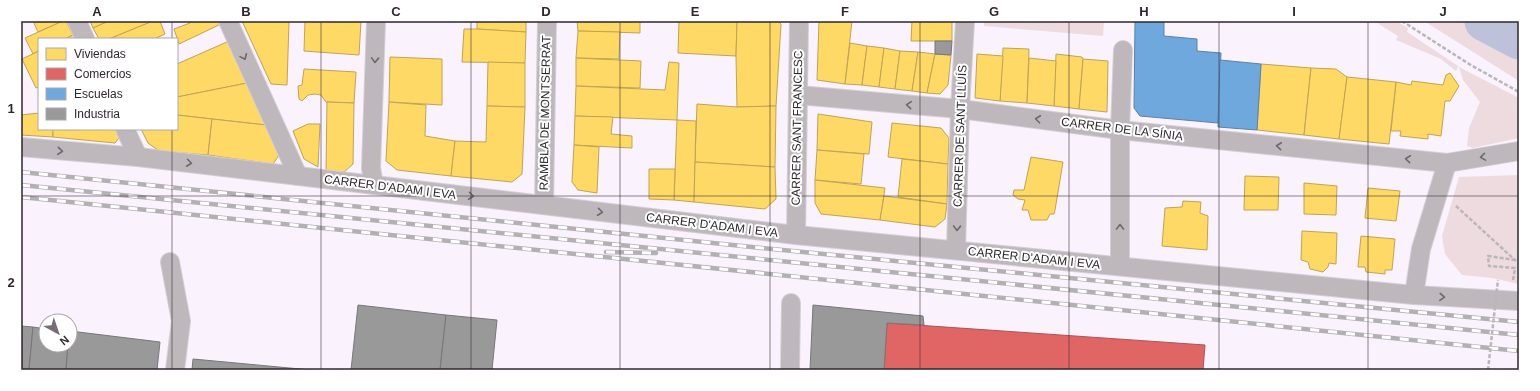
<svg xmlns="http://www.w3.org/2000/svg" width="1540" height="391" viewBox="0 0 1540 391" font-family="Arial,sans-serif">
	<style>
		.green { fill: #eddbe0 }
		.homes { fill: #ffd966; stroke: #c1a356 }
		.shops { fill: #e06666; stroke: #ab5356 }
		.schools { fill: #6fa8dc; stroke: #5c81a8 }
		.industry { fill: #999; stroke: #797679 }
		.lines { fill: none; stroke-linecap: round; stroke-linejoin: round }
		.river { stroke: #bdc1d9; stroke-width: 41 }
		.minor-casing { stroke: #d5ced6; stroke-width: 20 }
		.path { stroke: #bbb6ba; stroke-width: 2.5; stroke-dasharray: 4 2; stroke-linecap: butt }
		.minor { stroke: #beb7bb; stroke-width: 18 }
		.rail-casing { stroke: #b4afb3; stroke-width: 4.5 }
		.rail { stroke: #fff; stroke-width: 3; stroke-dasharray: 9; stroke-linecap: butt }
		.path-bridge { stroke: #bbb6ba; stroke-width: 2.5; stroke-dasharray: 4 2; stroke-linecap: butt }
		.oneway { stroke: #6f676e }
		.grid { fill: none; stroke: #2f262f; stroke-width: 1; stroke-opacity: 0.55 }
		.labels { text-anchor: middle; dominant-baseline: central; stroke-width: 4; stroke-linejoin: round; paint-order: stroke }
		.street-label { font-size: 12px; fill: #2f262f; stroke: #fff }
		.neatline { fill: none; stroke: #2f262f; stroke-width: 1.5 }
		.grid-label { font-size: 13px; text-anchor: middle; font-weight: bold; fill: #2f262f }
	</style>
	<rect width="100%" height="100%" fill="#faf2fc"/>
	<g class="green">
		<path d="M984,21H1104L1103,36L984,26Z"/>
		<path d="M1374,21H1396L1408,28L1407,32L1458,66L1456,71L1441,59L1396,40L1398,36Z"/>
		<path d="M1424,21H1519V81Z"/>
		<path d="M1459,67L1519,98V138L1473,148L1467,146L1469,128L1480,102L1463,80Z"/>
		<path d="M1519,175V284L1492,278L1462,275L1445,254L1442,236L1459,177Z"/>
	</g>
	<g class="homes">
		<path d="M33,21H63L38,32Z"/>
		<path d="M63,21H66L73,35L65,39H39V51L33,54L25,38Z"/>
		<path d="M90,21H109L93,28Z"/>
		<path d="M109,21H153L109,39H99L93,28Z"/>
		<path d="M153,21H160L165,34L154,39H109Z"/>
		<path d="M189,21H219L221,24L179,44L174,29L190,23Z"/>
		<path d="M242,21H289L287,85L271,84Z"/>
		<path d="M305,21H361L359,55L304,51Z"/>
		<path d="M477,21H526V32L477,29Z"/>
		<path d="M577,21H640V33L578,31Z"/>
		<path d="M679,21H737L736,56L678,53Z"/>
		<path d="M737,21H778L781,24L776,106L737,107L736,56Z"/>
		<path d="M819,21H852L845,84L817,80Z"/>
		<path d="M912,21H952V41H911Z"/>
		<path d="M464,29H477L526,32L525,63L462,62Z"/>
		<path d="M578,31L620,32L619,59L576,58Z"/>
		<path d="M77,33L79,39H65Z"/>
		<path d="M229,41L247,83L177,97V64Z"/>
		<path d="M850,43L867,46L862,85L845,84Z"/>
		<path d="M867,46L884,48L879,87L862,85Z"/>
		<path d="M884,48L900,51L895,89L879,87Z"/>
		<path d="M1003,48L1029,49L1027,103L1000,101Z"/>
		<path d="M39,51V87L36,88L22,59Z"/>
		<path d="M900,51L918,52L912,91L895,89Z"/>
		<path d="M918,52L935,54L927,93L912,91Z"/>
		<path d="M935,54L951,55L948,85L940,94L927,93Z"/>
		<path d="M977,54L1003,56L1000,101L975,98Z"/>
		<path d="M1056,54L1082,57L1083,59L1079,109L1054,106Z"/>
		<path d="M390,57L442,59V105L389,102Z"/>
		<path d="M576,58L641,61L640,88L576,86Z"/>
		<path d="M1029,58L1056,61L1054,106L1027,103Z"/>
		<path d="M1083,59L1108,61L1107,112L1079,109Z"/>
		<path d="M488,62L525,63V107L487,106Z"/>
		<path d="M669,62L679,63L677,120L575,116L576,86L665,90Z"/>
		<path d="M1261,64L1311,68L1304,135L1257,130Z"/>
		<path d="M1311,68L1336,69L1347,77L1339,139L1304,135Z"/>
		<path d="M304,69L356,72L354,103L327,102L325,101L321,95L315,94L308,95L302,101L299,99L298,86L302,85Z"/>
		<path d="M1450,73L1459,86L1450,101H1445L1441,136L1428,134V139L1400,136L1401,131H1391L1396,82L1411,85L1412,81L1443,85L1446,75Z"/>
		<path d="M1347,77L1396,82L1389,144L1339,139Z"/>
		<path d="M247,83L266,125L177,115V97Z"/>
		<path d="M327,102L354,103L353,164L344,172L326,171Z"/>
		<path d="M389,102L426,105L425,136L455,141L451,176L397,170L386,161Z"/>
		<path d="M697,104L737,107L776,106L775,167L695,162Z"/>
		<path d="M487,106L525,107L522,174L512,182L451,176L455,141L486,142Z"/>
		<path d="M39,113V129H53V137L21,135V115Z"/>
		<path d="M818,114L872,122L869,154L817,150Z"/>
		<path d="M177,115L212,119L208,155L159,151L148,143L141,129H177Z"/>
		<path d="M575,116L613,117L611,134L632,136V148L574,145Z"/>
		<path d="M212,119L266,125L281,152L273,164L208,155Z"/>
		<path d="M677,120L696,121L694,202L674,200Z"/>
		<path d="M892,123L941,128L949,138L948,164L888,157Z"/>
		<path d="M308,124H320L318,167L304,159L293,131Z"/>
		<path d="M53,129H120L122,134L115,143L53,137Z"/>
		<path d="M574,145L599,147L597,193L578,190L572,182Z"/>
		<path d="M817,150L864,154L861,184L815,180Z"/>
		<path d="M1031,157L1063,162L1055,210L1054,214H1050L1047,220H1031L1028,210H1022L1025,200L1018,199L1013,195L1014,190H1024Z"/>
		<path d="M902,159L948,164L947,204L898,197Z"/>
		<path d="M695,162L775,167L776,199L765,209L694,202Z"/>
		<path d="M649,169H675L674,200L649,199Z"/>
		<path d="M1245,176L1279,177L1278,210H1244Z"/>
		<path d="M815,180L885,188L880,220L821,214L815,203Z"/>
		<path d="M1304,183L1337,186L1336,215L1304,214Z"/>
		<path d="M1368,188L1400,191L1396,221L1365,218Z"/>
		<path d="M884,196L947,204L945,219L935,227L880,220Z"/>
		<path d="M1183,201L1201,202L1200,213L1208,216L1207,250L1162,246L1165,208L1182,207Z"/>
		<path d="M1302,231L1337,233L1336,264L1329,263L1328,267L1323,272L1310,269L1308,262L1301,260Z"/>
		<path d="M1361,236L1395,239L1392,270H1385V274L1366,272L1365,267H1358Z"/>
	</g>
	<path class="shops" d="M887,323L1205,345L1203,370H884Z"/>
	<g class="schools">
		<path d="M1135,21H1164V36L1197,39V51L1221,53L1218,123L1140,116L1134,108Z"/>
		<path d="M1220,60L1261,64L1257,130L1218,127Z"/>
	</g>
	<g class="industry">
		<path d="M935,41H952L951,55L935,54Z"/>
		<path d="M358,305L446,315L440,370H351Z"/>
		<path d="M813,305L923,316L924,325L887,323L884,370H810Z"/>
		<path d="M446,315L497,320L492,370H440Z"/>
		<path d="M21,326L33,327L29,370H21Z"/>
		<path d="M33,327L46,329V345H68L66,370H29Z"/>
		<path d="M70,331L160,342L157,370H66L68,345H70Z"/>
		<path d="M193,359L311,370H192Z"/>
	</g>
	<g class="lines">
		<path class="river" d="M1485,21L1519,39"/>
		<defs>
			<g id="minor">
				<path d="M77,21L85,39"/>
				<path d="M228,21L298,176"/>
				<path d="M798,95L960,109L1120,130L1447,163L1519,151"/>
				<path d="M125,129L138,157"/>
				<path d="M21,147L138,157L796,235L1414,295L1519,301"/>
				<path d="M374,185L371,168L376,21"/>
				<path d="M544,205L547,21"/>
				<path d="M796,235L799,21"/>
				<path d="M956,250L960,109L965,21"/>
				<path d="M170,262L181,321L175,370"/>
				<path d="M1120,266V130L1123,50"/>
				<path d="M1414,295L1421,249L1447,163"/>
				<path d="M790,370L791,303"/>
			</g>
		</defs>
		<use href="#minor" class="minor-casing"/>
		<g class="path">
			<path d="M1402,21L1469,64L1519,92"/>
			<path d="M1456,206L1516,261"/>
			<path d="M1513,280L1515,268L1489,266L1488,256L1515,260"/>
		</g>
		<use href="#minor" class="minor"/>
		<defs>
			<g id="rail">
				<path d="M21,172L752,247L1519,322"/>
				<path d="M21,185L1519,335"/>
				<path d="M21,197L1519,351"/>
				<path d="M606,252L656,253"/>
			</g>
		</defs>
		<use href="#rail" class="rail-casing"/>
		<use href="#rail" class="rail"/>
		<path class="path-bridge" d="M1488,370L1498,280"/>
	</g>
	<defs><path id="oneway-chevron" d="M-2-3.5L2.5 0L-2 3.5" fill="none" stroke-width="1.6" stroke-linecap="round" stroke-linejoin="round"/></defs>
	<g class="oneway">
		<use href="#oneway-chevron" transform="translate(244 57) rotate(66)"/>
		<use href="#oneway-chevron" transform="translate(375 60) rotate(92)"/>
		<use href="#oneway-chevron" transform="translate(909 105) rotate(-175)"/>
		<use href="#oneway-chevron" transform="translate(1038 119) rotate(-173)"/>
		<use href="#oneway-chevron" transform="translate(1279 146) rotate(-174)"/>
		<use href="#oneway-chevron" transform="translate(60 151) rotate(5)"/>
		<use href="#oneway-chevron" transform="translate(1483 157) rotate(171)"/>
		<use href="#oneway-chevron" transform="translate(1408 159) rotate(-174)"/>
		<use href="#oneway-chevron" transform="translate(189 163) rotate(7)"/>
		<use href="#oneway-chevron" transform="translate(471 196) rotate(7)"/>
		<use href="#oneway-chevron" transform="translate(600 212) rotate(7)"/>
		<use href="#oneway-chevron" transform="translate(1120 227) rotate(-90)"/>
		<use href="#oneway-chevron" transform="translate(957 228) rotate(92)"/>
		<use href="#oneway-chevron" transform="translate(1442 297) rotate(3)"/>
	</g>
	<path class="grid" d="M172,21V39M321,21V370M471,21V370M620,21V370M770,21V370M920,21V370M1069,21V370M1219,21V370M1368,21V370M172,129V370M21,196H1519"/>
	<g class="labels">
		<g class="street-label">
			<text transform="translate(545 113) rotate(-89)">RAMBLA DE MONTSERRAT</text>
			<text transform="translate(797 128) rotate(-89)">CARRER SANT FRANCESC</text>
			<text transform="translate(1122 129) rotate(7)">CARRER DE LA SÍNIA</text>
			<text transform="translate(960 136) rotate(-88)">CARRER DE SANT LLUÍS</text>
			<text transform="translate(390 187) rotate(7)">CARRER D'ADAM I EVA</text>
			<text transform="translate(712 225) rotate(7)">CARRER D'ADAM I EVA</text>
			<text transform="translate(1034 258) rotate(6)">CARRER D'ADAM I EVA</text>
		</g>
	</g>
	<rect width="1540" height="391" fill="none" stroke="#ffffff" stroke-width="44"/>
	<rect x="38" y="38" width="140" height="92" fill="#ffffff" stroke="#aca8ac"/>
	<rect x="46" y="48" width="20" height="12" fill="#ffd966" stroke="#aca8ac"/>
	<text x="74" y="58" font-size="12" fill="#2f262f">Viviendas</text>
	<rect x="46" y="68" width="20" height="12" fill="#e06666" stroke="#aca8ac"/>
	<text x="74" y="78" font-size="12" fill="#2f262f">Comercios</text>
	<rect x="46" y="88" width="20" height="12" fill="#6fa8dc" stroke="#aca8ac"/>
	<text x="74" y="98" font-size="12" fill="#2f262f">Escuelas</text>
	<rect x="46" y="108" width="20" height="12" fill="#999999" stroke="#aca8ac"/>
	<text x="74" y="118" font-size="12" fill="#2f262f">Industria</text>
	<g transform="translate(58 333) rotate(140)"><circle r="19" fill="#ffffff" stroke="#aca8ac"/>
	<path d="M0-3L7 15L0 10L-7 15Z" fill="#766d77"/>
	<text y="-6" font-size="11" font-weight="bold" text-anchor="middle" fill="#2f262f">N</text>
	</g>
	<rect x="22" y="22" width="1496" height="347" class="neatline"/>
	<g class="grid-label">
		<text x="97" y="16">A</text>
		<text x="246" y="16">B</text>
		<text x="396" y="16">C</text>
		<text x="546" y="16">D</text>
		<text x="695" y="16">E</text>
		<text x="845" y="16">F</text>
		<text x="994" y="16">G</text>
		<text x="1144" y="16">H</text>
		<text x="1294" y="16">I</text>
		<text x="1443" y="16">J</text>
		<text x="11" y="113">1</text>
		<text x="11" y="287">2</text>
	</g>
</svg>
